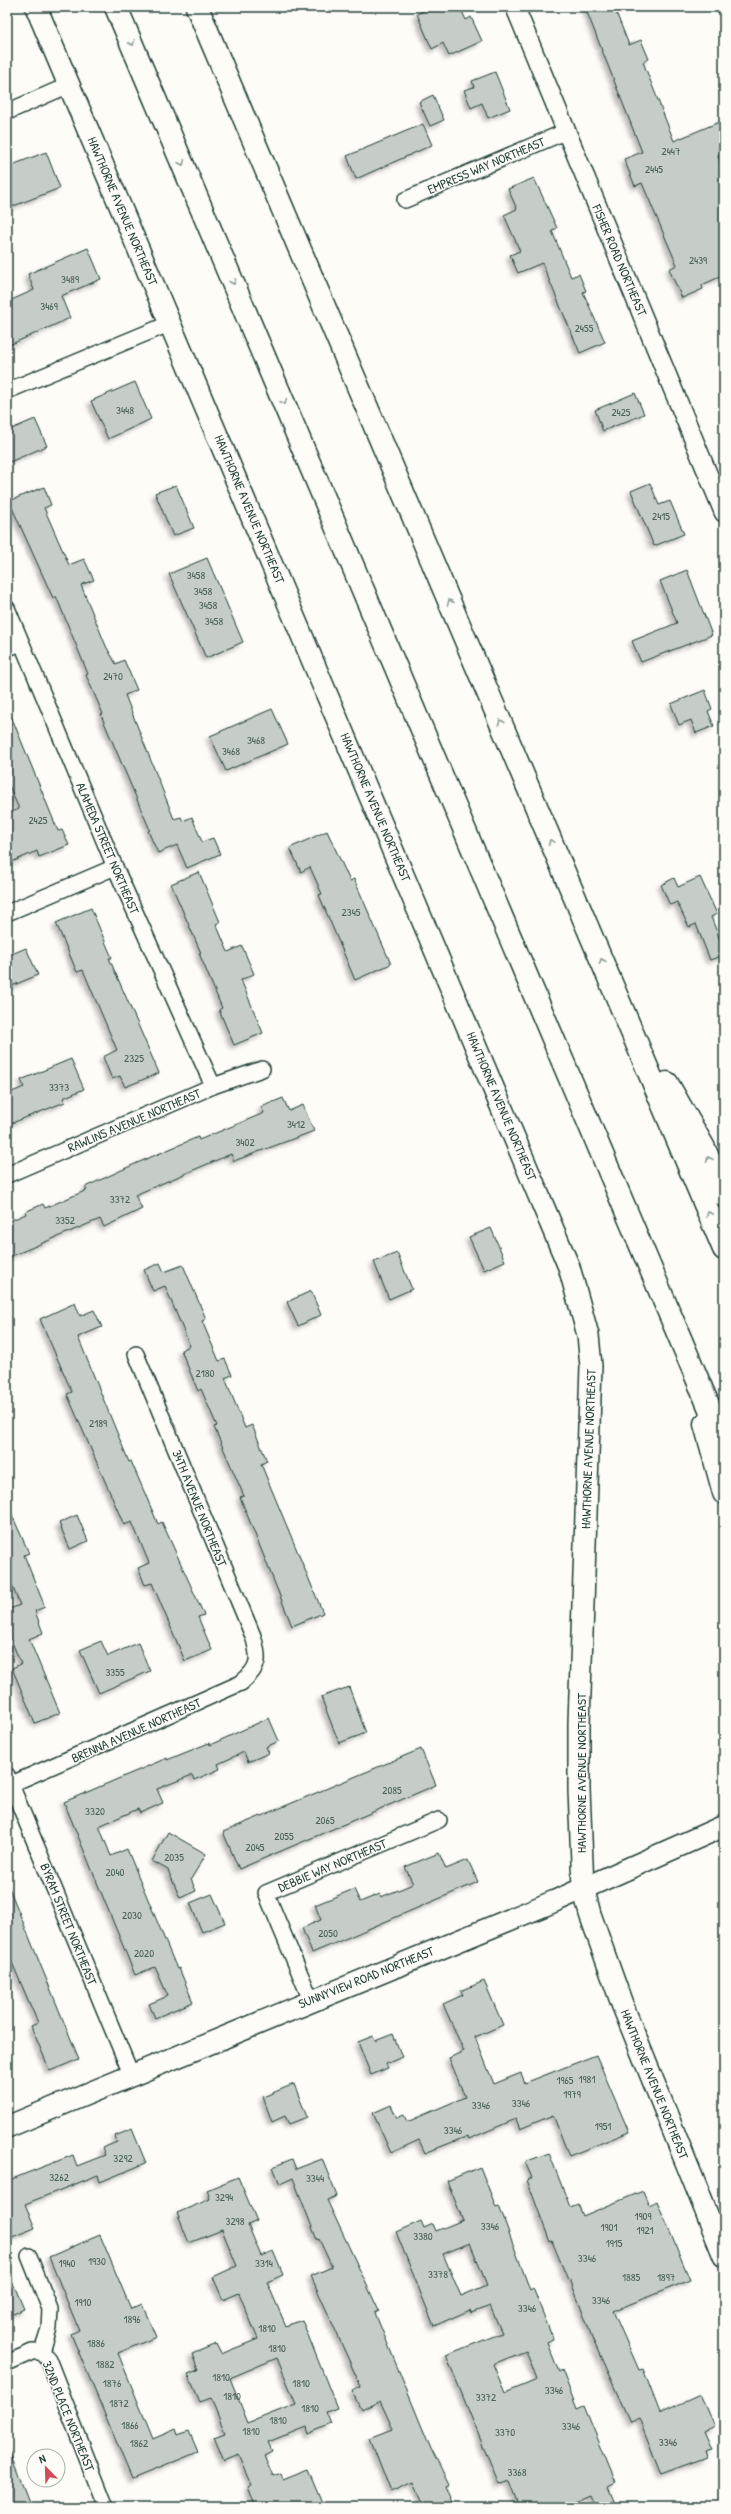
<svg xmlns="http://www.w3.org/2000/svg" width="731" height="2514" viewBox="0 0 731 2514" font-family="'Patrick Hand',sans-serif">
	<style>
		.building { fill: #c6cdc7; stroke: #1f3d34; fill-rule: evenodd; filter: url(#shadow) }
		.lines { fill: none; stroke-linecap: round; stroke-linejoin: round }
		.minor-casing { stroke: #1f3d34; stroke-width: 18 }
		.tertiary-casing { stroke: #1f3d34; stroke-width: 21 }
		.secondary-casing { stroke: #1f3d34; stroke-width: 24 }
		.motorway-casing { stroke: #1f3d34; stroke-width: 25 }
		.minor { stroke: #fdfcf7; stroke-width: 15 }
		.tertiary { stroke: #fdfcf7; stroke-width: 18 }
		.secondary { stroke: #fdfcf7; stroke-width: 21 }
		.motorway { stroke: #fdfcf7; stroke-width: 22 }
		.oneway { stroke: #8e9c96 }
		.labels { text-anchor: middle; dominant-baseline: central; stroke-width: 3; stroke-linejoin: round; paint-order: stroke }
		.number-label { font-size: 11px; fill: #496159 }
		.street-label { font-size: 13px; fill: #1f3d34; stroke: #fdfcf7 }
	</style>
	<defs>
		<filter id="shadow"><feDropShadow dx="-3.5" dy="3.5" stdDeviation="2" flood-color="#0004"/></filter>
	</defs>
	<rect width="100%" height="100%" fill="#fdfcf7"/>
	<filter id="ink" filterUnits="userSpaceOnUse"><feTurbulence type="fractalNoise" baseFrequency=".025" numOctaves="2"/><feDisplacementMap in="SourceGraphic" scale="8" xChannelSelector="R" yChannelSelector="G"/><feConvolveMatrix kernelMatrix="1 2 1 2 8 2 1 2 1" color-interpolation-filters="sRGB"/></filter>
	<g filter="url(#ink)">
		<g class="building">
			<path d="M432,7H460L466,20L471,17L482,41L449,56L443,43L432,49L417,14Z"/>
			<path d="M585,7H614L629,45L641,40L649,59L643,62L674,141L724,120V152L718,155L724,175V275L702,285L703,289L682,298L669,269L677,265L642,183L635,186L624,159L642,152Z"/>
			<path d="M495,72L510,109L488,118L482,103L471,108L464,90L474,87L472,81Z"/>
			<path d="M433,95L444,120L430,126L419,102Z"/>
			<path d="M423,124L432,145L356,179L347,156Z"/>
			<path d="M46,152L60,188L11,207L7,197V167Z"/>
			<path d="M534,178L557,228L552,231L571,277L579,274L586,291L583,292L605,342L580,353L542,263L518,273L510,255L520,251L504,215L517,209L508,189Z"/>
			<path d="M88,248L101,279L61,296L70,318L7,346V302L34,290L28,274Z"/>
			<path d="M135,382L151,419L108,439L91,401Z"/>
			<path d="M635,393L644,414L603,431L595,410Z"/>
			<path d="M35,419L47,446L7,463V431Z"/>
			<path d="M650,483L659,505L670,501L684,534L654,546L631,491Z"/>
			<path d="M176,485L194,528L173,536L155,493Z"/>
			<path d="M44,487L51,505L44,508L69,565L84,559L94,580L81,585L106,646L116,664L124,660L137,690L125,695L174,819L181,817L183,821L192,817L202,842L213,838L220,854L187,868L177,845L158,853L148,831L150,830L101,715L103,714L86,675L88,674L56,596L53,598L9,501Z"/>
			<path d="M207,558L243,642L206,658L169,574Z"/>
			<path d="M687,570L712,635L641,662L632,641L677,623L660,581Z"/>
			<path d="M705,690L712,709L708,711L714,726L696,733L691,720L679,725L671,704Z"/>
			<path d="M7,706L58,831L62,830L69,845L39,857L37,851L7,864V814L19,809L7,781Z"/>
			<path d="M272,709L288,744L226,771L210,736Z"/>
			<path d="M327,831L350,881L354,879L391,964L355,980L319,895L322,894L310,867L301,872L290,848Z"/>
			<path d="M199,872L220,922L216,924L228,952L242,946L254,974L241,980L263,1033L234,1045L219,1010L222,1008L199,953H201L171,884Z"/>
			<path d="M700,877L717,914L711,917L724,950V955L710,960L696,924L689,927L677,902L670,905L661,885L674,878L678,887Z"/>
			<path d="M91,908L112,958H109L159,1073L125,1087L120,1076L112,1079L103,1057L117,1050L83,970L77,972L56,923Z"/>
			<path d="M26,948L38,975L7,988V956Z"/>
			<path d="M71,1059L84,1089L63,1098L65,1102L7,1125V1094L24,1087L21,1080Z"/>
			<path d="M283,1098L289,1111L303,1105L314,1131L234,1161L231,1154L135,1195L142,1209L104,1227L100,1219L7,1258V1222L26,1214L25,1212L43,1204L45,1208L87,1190L85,1187L137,1163L198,1137L199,1140L264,1113L261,1107Z"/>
			<path d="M491,1228L505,1261L484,1270L469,1237Z"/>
			<path d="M397,1253L412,1289L389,1299L374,1262Z"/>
			<path d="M160,1263L164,1272L183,1265L206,1319L202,1321L219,1361L225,1359L232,1375L225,1378L245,1428L252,1425L267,1461L261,1464L323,1613L292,1626L240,1497L244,1496L214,1427L217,1426L201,1389L198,1391L181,1350L190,1346L165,1286L153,1291L144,1270Z"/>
			<path d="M311,1291L321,1315L298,1326L287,1302Z"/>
			<path d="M75,1303L80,1316L94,1310L102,1327L78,1337L129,1462L131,1461L158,1524L162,1522L204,1615L198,1617L212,1650L185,1661L152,1583L145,1585L138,1568L149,1563L132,1522L124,1525L67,1394L72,1392L40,1319Z"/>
			<path d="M7,1504L29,1553L24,1555L45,1607L35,1611L43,1633L29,1639L60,1713L35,1723L12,1668L21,1664L7,1630V1610L20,1605L7,1573Z"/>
			<path d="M77,1515L88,1541L70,1549L59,1523Z"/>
			<path d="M101,1641L108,1656L138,1643L150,1671L99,1693L80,1650Z"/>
			<path d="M349,1687L366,1733L339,1743L321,1697Z"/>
			<path d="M269,1718L279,1741L266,1747L269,1753L248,1762L244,1752L218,1764L220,1769L194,1780L192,1775L157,1789L163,1803L140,1813L138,1809L99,1826L111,1856L127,1849L177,1969L179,1968L193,2002L155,2018L149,2004L168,1996L155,1967L135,1975L64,1802L167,1758V1760L209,1743L210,1745Z"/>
			<path d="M421,1749L436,1785L239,1869L223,1832Z"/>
			<path d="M168,1832L206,1854L191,1879L196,1891L180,1898L168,1870L152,1861Z"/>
			<path d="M439,1853L446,1869L468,1860L478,1882L312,1953L302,1928L321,1920L315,1905L354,1889L360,1902L380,1894L381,1897L413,1884L405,1867Z"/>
			<path d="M7,1883L79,2059L50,2071L31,2026L38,2023L7,1951Z"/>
			<path d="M212,1894L225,1923L202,1932L190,1903Z"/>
			<path d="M484,1981L503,2025L475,2037L494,2084L521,2073L525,2083L596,2055L629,2132L569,2156L553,2115L520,2129L516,2119L469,2139L468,2136L425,2153L419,2140L391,2153L373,2113L391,2105L397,2118L404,2115L407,2122L465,2097L449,2058L464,2051L443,2004L463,1995L461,1991Z"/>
			<path d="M393,2034L402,2057L386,2064L388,2068L371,2075L358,2042L373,2036L375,2041Z"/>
			<path d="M294,2084L307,2117L289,2124L285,2116L272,2122L263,2097Z"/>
			<path d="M132,2129L146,2163L100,2182L98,2175L25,2204L35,2228L7,2239V2181L73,2155L77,2166L105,2155L102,2148L117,2142L115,2136Z"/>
			<path d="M549,2153L570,2207L578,2204L583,2216L643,2191L649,2205L657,2201L690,2280L613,2311L639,2370L643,2369L660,2413L700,2395L714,2426L704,2431L712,2449L705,2451L707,2457L661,2474L639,2418L630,2422L593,2340L570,2279L568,2280L552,2241L550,2242L527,2180L532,2178L525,2162Z"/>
			<path d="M292,2159L296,2169L322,2159L337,2196L327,2200L379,2311L375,2313L431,2449L449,2485L446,2486L455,2507H425L414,2482L391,2492L370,2438L393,2429L380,2401L361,2410L352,2391L361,2387L311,2276L332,2267L319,2239L317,2240L293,2178L280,2184L273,2167Z"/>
			<path d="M480,2167L496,2207L499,2206L530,2290L533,2288L553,2339L547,2342L559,2372L562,2370L577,2409L584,2406L616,2483L608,2487L615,2503L606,2507H595L590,2495L562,2507H520L510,2481L499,2485L446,2355L502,2333L490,2306L471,2313L470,2310L434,2326L396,2232L421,2221L424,2228L433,2224L436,2231L463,2220L447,2181ZM470,2243L487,2285L461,2296L443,2254ZM526,2351L537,2380L505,2393L493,2364Z"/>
			<path d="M238,2177L257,2221L248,2225L261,2256L273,2251L283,2275L267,2282L286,2326L302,2320L337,2408L326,2412L331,2424L308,2434L306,2427L268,2442L272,2451L264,2455L273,2476L281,2473L283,2479L308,2469L324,2507H256L248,2487L252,2485L239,2455L224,2461L214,2437L225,2433L211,2398L200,2402L188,2374L198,2370L192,2354L216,2344L221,2354L258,2339L239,2293L223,2300L213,2277L237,2266L222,2230L189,2243L177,2213L210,2199L207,2190ZM277,2358L296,2404L248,2423L230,2378Z"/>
			<path d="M100,2235L131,2309L142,2304L156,2337L118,2353L153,2439L176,2429L178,2435L189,2431L198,2452L132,2479L71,2334L79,2330L49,2257Z"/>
			<path d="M7,2269L24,2309L7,2317Z"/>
			<path d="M8,2448L31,2507H7Z"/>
		</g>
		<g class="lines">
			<defs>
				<g id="minor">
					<path d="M7,112L69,85"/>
					<path d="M405,200L567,131"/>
					<path d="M7,391L171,323"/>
					<path d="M7,608L115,867L213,1086"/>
					<path d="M7,649L21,642"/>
					<path d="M7,913L115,867"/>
					<path d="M7,1175L213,1086L262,1069"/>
					<path d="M7,1775L131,2074"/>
					<path d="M7,1786L241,1683C260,1667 260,1659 253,1636L136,1354"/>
					<path d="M311,2000L266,1893L439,1820"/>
					<path d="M29,2256L50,2309L49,2328L42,2352"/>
					<path d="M42,2352L48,2359L106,2507"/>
					<path d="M7,2363L32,2352H42"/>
				</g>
				<path id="tertiary" d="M515,7L724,513"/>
				<g id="secondary">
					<path d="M36,7L569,1267L588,1335L591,1366L579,1723V1790L583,1887L590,1914L622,2004L724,2256"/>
					<path d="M7,2127L555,1901L724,1826"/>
				</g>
				<g id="motorway">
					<path d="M116,7L724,1442"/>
					<path d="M197,7L724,1249"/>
					<path d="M667,1083L704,1148L724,1195"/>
					<path d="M705,1424L724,1493"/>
				</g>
			</defs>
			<use href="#minor" class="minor-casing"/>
			<use href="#tertiary" class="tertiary-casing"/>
			<use href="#secondary" class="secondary-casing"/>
			<use href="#motorway" class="motorway-casing"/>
			<use href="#minor" class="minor"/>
			<use href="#tertiary" class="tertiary"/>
			<use href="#secondary" class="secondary"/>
			<use href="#motorway" class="motorway"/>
		</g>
		<defs><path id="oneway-chevron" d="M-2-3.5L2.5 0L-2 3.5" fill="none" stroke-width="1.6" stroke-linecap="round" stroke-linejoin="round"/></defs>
		<g class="oneway">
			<use href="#oneway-chevron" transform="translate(132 43) rotate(67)"/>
			<use href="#oneway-chevron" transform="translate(182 163) rotate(67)"/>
			<use href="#oneway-chevron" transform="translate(233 282) rotate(67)"/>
			<use href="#oneway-chevron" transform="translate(284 402) rotate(67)"/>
			<use href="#oneway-chevron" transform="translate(450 602) rotate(-113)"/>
			<use href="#oneway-chevron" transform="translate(501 722) rotate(-113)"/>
			<use href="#oneway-chevron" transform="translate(551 842) rotate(-113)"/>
			<use href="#oneway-chevron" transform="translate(602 961) rotate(-113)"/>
			<use href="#oneway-chevron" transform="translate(709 1159) rotate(-113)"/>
			<use href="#oneway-chevron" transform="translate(709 1214) rotate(-113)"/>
		</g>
	</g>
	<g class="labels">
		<g class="number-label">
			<text x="671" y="151">2447</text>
			<text x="654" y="169">2445</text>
			<text x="698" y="260">2439</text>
			<text x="70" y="279">3489</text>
			<text x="49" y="306">3469</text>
			<text x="584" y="328">2455</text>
			<text x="125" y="410">3448</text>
			<text x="621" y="412">2425</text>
			<text x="661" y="516">2415</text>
			<text x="196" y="575">3458</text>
			<text x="203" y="591">3458</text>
			<text x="208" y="605">3458</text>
			<text x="214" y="621">3458</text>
			<text x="113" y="676">2470</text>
			<text x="256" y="740">3468</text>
			<text x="231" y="751">3468</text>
			<text x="38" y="820">2425</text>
			<text x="351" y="912">2345</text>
			<text x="134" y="1058">2325</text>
			<text x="59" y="1087">3373</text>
			<text x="296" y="1124">3412</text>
			<text x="245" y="1142">3402</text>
			<text x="120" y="1199">3372</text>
			<text x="65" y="1220">3352</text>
			<text x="205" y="1373">2180</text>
			<text x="98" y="1423">2189</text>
			<text x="115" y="1672">3355</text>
			<text x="392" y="1790">2085</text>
			<text x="95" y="1811">3320</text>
			<text x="325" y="1820">2065</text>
			<text x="284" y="1836">2055</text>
			<text x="255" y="1847">2045</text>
			<text x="174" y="1857">2035</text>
			<text x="115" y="1872">2040</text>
			<text x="132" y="1915">2030</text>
			<text x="328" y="1933">2050</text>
			<text x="144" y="1953">2020</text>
			<text x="587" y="2079">1981</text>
			<text x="565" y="2080">1965</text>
			<text x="572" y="2094">1979</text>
			<text x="521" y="2103">3346</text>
			<text x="481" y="2105">3346</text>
			<text x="603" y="2126">1951</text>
			<text x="453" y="2130">3346</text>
			<text x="123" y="2158">3292</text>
			<text x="59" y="2177">3262</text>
			<text x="315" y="2178">3344</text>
			<text x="224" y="2197">3294</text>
			<text x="643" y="2216">1909</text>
			<text x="235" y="2221">3298</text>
			<text x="490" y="2226">3346</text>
			<text x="609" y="2227">1901</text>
			<text x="645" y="2230">1921</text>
			<text x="423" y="2236">3380</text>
			<text x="614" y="2243">1915</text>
			<text x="587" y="2258">3346</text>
			<text x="97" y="2261">1930</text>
			<text x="67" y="2263">1940</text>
			<text x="264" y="2263">3314</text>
			<text x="438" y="2274">3378</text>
			<text x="631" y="2277">1885</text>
			<text x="666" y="2277">1897</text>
			<text x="601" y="2300">3346</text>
			<text x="83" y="2302">1910</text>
			<text x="527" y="2308">3346</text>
			<text x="132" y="2319">1896</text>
			<text x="267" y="2328">1810</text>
			<text x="96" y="2343">1886</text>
			<text x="277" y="2348">1810</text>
			<text x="105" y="2364">1882</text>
			<text x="221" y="2377">1810</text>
			<text x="112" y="2383">1876</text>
			<text x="301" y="2383">1810</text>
			<text x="554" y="2390">3346</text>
			<text x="232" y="2396">1810</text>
			<text x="486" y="2397">3372</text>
			<text x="119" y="2403">1872</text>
			<text x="310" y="2408">1810</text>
			<text x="278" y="2420">1810</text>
			<text x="130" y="2425">1866</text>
			<text x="571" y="2426">3346</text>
			<text x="251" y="2431">1810</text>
			<text x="505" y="2432">3370</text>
			<text x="668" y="2442">3346</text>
			<text x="139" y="2443">1862</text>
			<text x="517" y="2472">3368</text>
		</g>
		<g class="street-label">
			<text transform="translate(486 165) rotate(-23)">EMPRESS WAY NORTHEAST</text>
			<text transform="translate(123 211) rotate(67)">HAWTHORNE AVENUE NORTHEAST</text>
			<text transform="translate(620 260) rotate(67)">FISHER ROAD NORTHEAST</text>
			<text transform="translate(250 509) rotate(67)">HAWTHORNE AVENUE NORTHEAST</text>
			<text transform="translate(376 807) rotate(67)">HAWTHORNE AVENUE NORTHEAST</text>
			<text transform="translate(108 848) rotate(67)">ALAMEDA STREET NORTHEAST</text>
			<text transform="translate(502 1106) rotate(67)">HAWTHORNE AVENUE NORTHEAST</text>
			<text transform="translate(134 1120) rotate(-23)">RAWLINS AVENUE NORTHEAST</text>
			<text transform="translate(588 1449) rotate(-88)">HAWTHORNE AVENUE NORTHEAST</text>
			<text transform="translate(200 1508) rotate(68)">34TH AVENUE NORTHEAST</text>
			<text transform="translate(136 1730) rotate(-24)">BRENNA AVENUE NORTHEAST</text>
			<text transform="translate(581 1773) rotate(-90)">HAWTHORNE AVENUE NORTHEAST</text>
			<text transform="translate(332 1865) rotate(-23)">DEBBIE WAY NORTHEAST</text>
			<text transform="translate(69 1924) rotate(68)">BYRAM STREET NORTHEAST</text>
			<text transform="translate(366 1977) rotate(-22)">SUNNYVIEW ROAD NORTHEAST</text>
			<text transform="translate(655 2084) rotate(68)">HAWTHORNE AVENUE NORTHEAST</text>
			<text transform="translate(69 2416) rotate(68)">32ND PLACE NORTHEAST</text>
		</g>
	</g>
	<rect width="731" height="2514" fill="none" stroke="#fdfcf7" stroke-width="24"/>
	<rect x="12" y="12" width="707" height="2490" fill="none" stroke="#1f3d34" stroke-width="1.5" filter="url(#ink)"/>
	<g transform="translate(46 2468) rotate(337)"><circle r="19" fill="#fdfcf7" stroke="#a4b0a9"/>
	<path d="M0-3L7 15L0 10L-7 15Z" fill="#d1495b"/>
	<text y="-6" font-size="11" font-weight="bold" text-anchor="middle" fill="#1f3d34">N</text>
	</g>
</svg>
